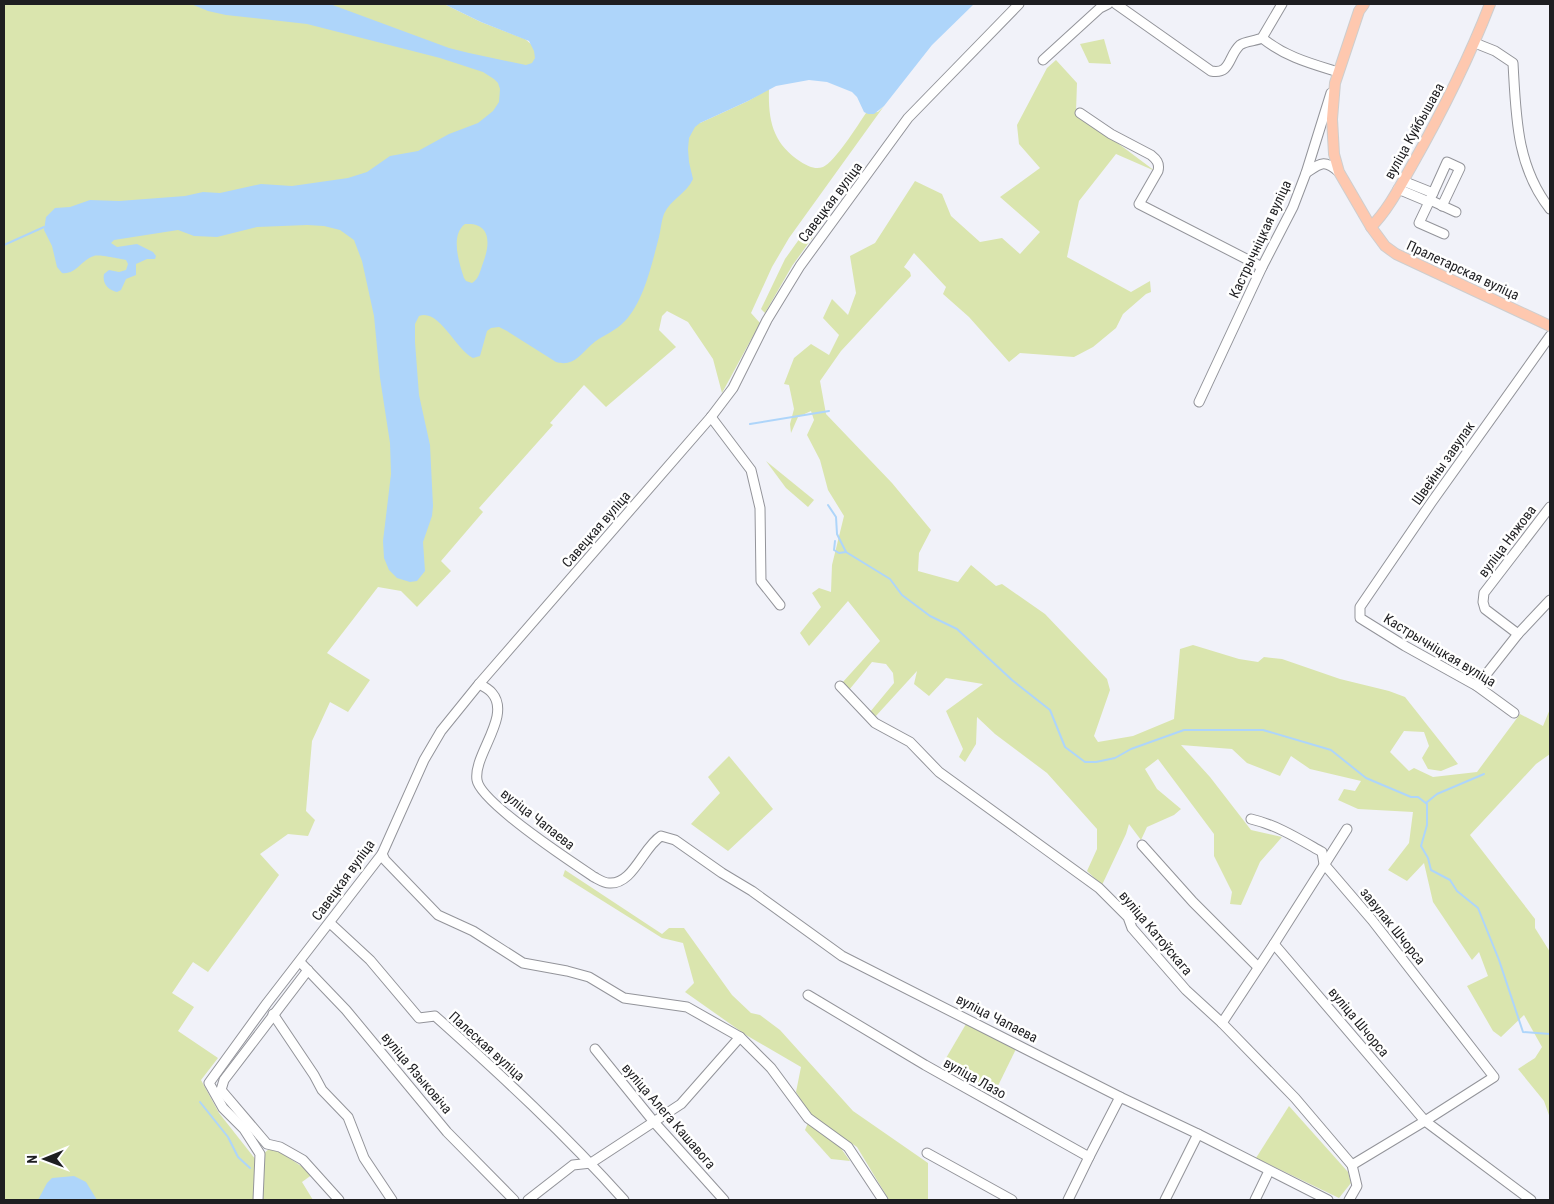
<svg xmlns="http://www.w3.org/2000/svg" width="1554" height="1204" viewBox="0 0 1554 1204" font-family="'Roboto Condensed',sans-serif">
	<style>
		.green { fill: #dae5ae }
		.water { fill: #aed5fa; fill-rule: evenodd }
		.lines { fill: none; stroke-linecap: round; stroke-linejoin: round }
		.stream { stroke: #aed5fa; stroke-width: 2 }
		.minor-casing { stroke: #93949a; stroke-width: 11 }
		.major-casing { stroke: #cecece; stroke-width: 12 }
		.minor { stroke: #fff; stroke-width: 9 }
		.major { stroke: #fec8af; stroke-width: 10 }
		.labels { text-anchor: middle; dominant-baseline: central; stroke-width: 5; stroke-linejoin: round; paint-order: stroke }
		.street-label { font-size: 14px; fill: #1e1e21; stroke: #fff }
	</style>
	<rect width="100%" height="100%" fill="#f1f2f9"/>
	<g class="green">
		<path d="M4,4H444L481,22L525,39L531,44L700,123L748,101L769,89C768,121 773,144 801,162C808,166 815,170 823,167C834,163 858,125 866,113L878,112L884,106L789,238L772,267L751,313L760,323L722,393L713,359L688,322L667,311L662,316L659,330L676,347L606,407L584,385L550,423L553,425L479,508L483,512L441,561L451,571L417,607L401,591L378,587L327,653L370,680L348,712L330,702L312,741L306,811L315,820L308,836L288,834L260,854L279,875L208,972L193,962L172,993L194,1007L178,1031L218,1058L201,1080L219,1113L256,1160L269,1149L280,1152L313,1174L302,1182L313,1200H4Z"/>
		<path d="M1104,39L1111,64L1089,63L1080,44Z"/>
		<path d="M1056,60L1077,83L1076,112L1155,171L1116,154L1079,201L1067,257L1131,292L1150,281L1151,292L1146,294L1123,314L1116,328L1093,347L1074,357L1020,353L1009,362L969,317L943,294L946,287L914,253L904,267L910,272L911,276L841,351L820,381L826,414L892,483L931,530L919,553L918,571L958,582L971,565L996,586L1002,584L1045,614L1107,679L1110,690L1094,736L1098,742L1133,736L1174,719L1180,649L1193,645L1239,659L1258,662L1264,657L1282,659L1340,679L1389,691L1405,697L1458,764L1441,771L1428,769L1422,758L1429,746L1424,732L1404,731L1390,752L1409,771L1414,768L1433,777L1477,772L1520,714L1543,726L1550,709V754L1536,764L1470,835L1535,919V928L1550,952V1118L1544,1101L1518,1069L1535,1058L1542,1047L1524,1015L1501,1037L1493,1031L1467,986L1488,976L1479,952L1472,960L1433,902L1424,863L1407,881L1388,870L1409,843L1413,812L1358,809L1338,800L1344,789L1355,791L1361,781L1310,769L1291,756L1280,776L1247,763L1232,749L1181,745L1210,777L1251,830L1282,837L1260,862L1241,905L1230,904L1232,892L1214,856V834L1158,759L1145,769L1157,789L1181,809L1174,815L1147,827L1141,840L1129,824L1126,834L1102,885L1087,871L1097,849V829L1047,773L995,734L977,717L976,744L965,762L959,757L963,749L946,711L983,684L946,678L929,696L914,684L917,671L875,717L870,712L894,683L893,673L886,664L872,662L849,690L842,683L880,641L848,601L809,646L800,633L821,607L812,593L819,588L831,592L832,565L844,516L828,490L820,460L807,435L814,420L811,411L798,417L791,433L790,424L794,409L789,385L784,384L794,358L811,344L829,355L839,335L823,318L832,299L848,315L856,293L850,256L875,243L915,181L942,194L951,216L980,242L1002,238L1020,254L1040,232L1000,197L1040,168L1019,144L1017,125L1047,68Z"/>
		<path d="M820,210L828,216L792,266L765,313L761,309L785,259Z"/>
		<path d="M766,461L814,500L808,507L786,488Z"/>
		<path d="M729,756L773,809L728,851L691,824L720,793L708,777Z"/>
		<path d="M565,870L662,934L669,928H684L732,995L751,1013L760,1015L780,1030L853,1111L928,1163V1200H889L857,1147L811,1116L796,1092L801,1067L746,1035L685,992L694,983L683,943L662,938L563,876Z"/>
		<path d="M966,1024L1016,1049L993,1096L942,1065Z"/>
		<path d="M1289,1106L1348,1172L1351,1183L1339,1198L1256,1158Z"/>
		<path d="M808,1123L840,1147L850,1161L831,1159L805,1130Z"/>
	</g>
	<g class="water">
		<path d="M191,4H330L449,48L469,53L526,65L532,63L535,58L534,51L529,41L481,22L444,4H974L932,45L884,106L874,114H868L864,112L857,97L852,92L827,82L809,80L776,86L748,101L700,123L695,127L689,138L688,149L689,162L693,179C687,193 670,200 664,214C661,222 661,229 659,237C652,263 644,301 625,321C615,332 602,335 591,345C580,355 573,367 556,362L507,331L499,327L491,328L487,331L480,356L473,358C456,350 439,308 419,316L415,324V342L419,395L430,445L433,506L432,516L423,542L425,571L417,581L410,582L397,578L389,570L384,558L383,541L391,474L390,443L380,378L374,316L362,261L354,240L340,230L324,226L307,225L257,227L217,237L194,236L178,230L114,240L111,243L117,247L137,244L153,252L156,256L155,259H147L136,264V275L126,279L121,290L117,292C108,290 102,283 104,274L109,270L119,272L126,270L128,264L126,260C121,259 97,254 94,256C81,260 76,275 62,273L57,267L52,246L44,230L46,217L55,208L70,207L90,200L119,201L185,196L203,192L220,193L261,184L292,186L348,178L367,172L390,156L418,151L449,134L478,123L493,111L499,102L500,89L498,83L494,79L483,72L440,58L307,24L226,15L208,11ZM465,224C492,222 490,245 483,263C480,271 479,279 472,283L466,281L464,278C459,263 450,235 465,224Z"/>
		<path d="M74,1176L86,1182L97,1200H38L47,1183L52,1178Z"/>
	</g>
	<g class="lines">
		<g class="stream">
			<path d="M4,245L44,227"/>
			<path d="M750,424L829,411"/>
			<path d="M828,505L836,517L837,534L846,552L890,579L902,595L930,616L957,629L1012,680L1050,710L1065,747L1085,762H1096L1115,758L1131,749L1184,730H1263L1331,750L1366,778L1411,797H1418L1427,804V825L1421,846L1428,858L1431,870L1450,880L1457,891L1478,908L1499,960L1523,1032L1550,1034"/>
			<path d="M835,541L834,550L839,553L846,552"/>
			<path d="M1426,803L1437,794L1484,774"/>
			<path d="M200,1102L228,1137L238,1157L250,1168"/>
		</g>
		<defs>
			<g id="minor">
				<path d="M1116,4L1211,71C1231,75 1228,56 1240,45C1245,41 1256,41 1262,38L1282,4"/>
				<path d="M1262,38C1286,57 1309,63 1338,72"/>
				<path d="M1475,43L1495,51L1513,63C1516,115 1516,166 1550,209"/>
				<path d="M1043,60L1100,8L1108,4"/>
				<path d="M1080,113L1111,134L1151,155C1156,159 1160,163 1158,171L1139,204L1262,267"/>
				<path d="M1306,173C1321,163 1324,159 1339,172"/>
				<path d="M1403,181L1433,193L1431,197"/>
				<path d="M1398,189L1429,202L1419,223L1444,234"/>
				<path d="M1433,193L1447,162L1460,168L1442,206"/>
				<path d="M1430,200L1456,212"/>
				<path d="M1199,402L1262,267L1293,207L1306,173L1331,93"/>
				<path d="M711,417L751,470L760,508L761,581L780,605"/>
				<path d="M1518,634L1485,609L1483,602L1484,593L1550,507"/>
				<path d="M479,684C483,686 489,689 492,693C512,716 473,755 477,780C480,802 573,863 594,877C598,879 604,883 609,883C633,885 643,847 661,836L675,840L722,873L752,891L842,956L1120,1097L1198,1134L1328,1200"/>
				<path d="M840,686L875,723L910,742L939,772L1099,888L1128,917L1132,928L1186,990L1222,1023L1295,1098L1352,1165L1357,1186L1349,1200"/>
				<path d="M1477,686L1518,634L1550,600"/>
				<path d="M1514,713L1477,686L1405,646L1360,618V607L1431,503L1550,336"/>
				<path d="M1251,819C1277,825 1299,839 1322,852L1324,864L1372,920L1494,1077L1425,1121L1352,1165"/>
				<path d="M1142,845L1193,902L1258,967"/>
				<path d="M382,854L385,860L438,915L473,931L523,963L567,971L589,977L624,998L687,1007L740,1037L771,1068L808,1118L848,1147L883,1200"/>
				<path d="M330,923L370,960L419,1018L435,1016C501,1075 565,1134 624,1200"/>
				<path d="M1274,944L1425,1121L1531,1200"/>
				<path d="M300,962L346,1010L447,1132L514,1200"/>
				<path d="M308,970L224,1080L221,1090L267,1144L280,1147L303,1160L339,1200"/>
				<path d="M808,995L925,1065L1089,1157L1068,1200"/>
				<path d="M273,1014L314,1075L322,1090L348,1117L364,1158L392,1200"/>
				<path d="M1222,1023L1274,944L1347,829"/>
				<path d="M595,1049L654,1122L724,1200"/>
				<path d="M927,1153L1012,1200"/>
				<path d="M1089,1157L1120,1097"/>
				<path d="M258,1200L260,1154L244,1129L223,1108L209,1083L267,1003L382,854L424,760L441,731L479,684L711,417L733,388L767,320L800,266L908,118L1019,4"/>
				<path d="M528,1200L573,1165L591,1163L681,1104L740,1037"/>
				<path d="M1165,1200L1198,1134"/>
				<path d="M1255,1200L1269,1171"/>
			</g>
			<g id="major">
				<path d="M1364,4L1359,11L1335,83L1332,119L1334,154L1339,172L1371,227L1385,246L1396,254L1550,326"/>
				<path d="M1371,227C1388,210 1399,188 1411,167C1441,114 1468,61 1490,4"/>
			</g>
		</defs>
		<use href="#minor" class="minor-casing"/>
		<use href="#major" class="major-casing"/>
		<use href="#minor" class="minor"/>
		<use href="#major" class="major"/>
	</g>
	<g class="labels">
		<g class="street-label">
			<text transform="translate(1414 131) rotate(-61)">вуліца Куйбышава</text>
			<text transform="translate(830 202) rotate(-53)">Савецкая вуліца</text>
			<text transform="translate(1260 239) rotate(-65)">Кастрычніцкая вуліца</text>
			<text transform="translate(1463 270) rotate(25)">Пралетарская вуліца</text>
			<text transform="translate(1443 463) rotate(-55)">Швейны завулак</text>
			<text transform="translate(596 529) rotate(-49)">Савецкая вуліца</text>
			<text transform="translate(1507 541) rotate(-53)">вуліца Няжова</text>
			<text transform="translate(1440 650) rotate(31)">Кастрычніцкая вуліца</text>
			<text transform="translate(538 819) rotate(38)">вуліца Чапаева</text>
			<text transform="translate(343 880) rotate(-54)">Савецкая вуліца</text>
			<text transform="translate(1393 926) rotate(51)">завулак Шчорса</text>
			<text transform="translate(1156 933) rotate(50)">вуліца Катоўскага</text>
			<text transform="translate(997 1018) rotate(27)">вуліца Чапаева</text>
			<text transform="translate(1359 1022) rotate(50)">вуліца Шчорса</text>
			<text transform="translate(487 1046) rotate(42)">Палеская вуліца</text>
			<text transform="translate(417 1073) rotate(50)">вуліца Языковіча</text>
			<text transform="translate(975 1078) rotate(29)">вуліца Лазо</text>
			<text transform="translate(669 1116) rotate(49)">вуліца Алега Кашавога</text>
		</g>
	</g>
	<rect width="1554" height="1204" fill="none" stroke="#1e1e21" stroke-width="10"/>
	<g transform="translate(45 1159) rotate(269)" stroke="#ffffff" stroke-width="4" paint-order="stroke">
	<path d="M0-4L9 19L0 12L-9 19Z" fill="#1e1e21"/>
	<text y="-8" font-size="14" font-weight="bold" text-anchor="middle" fill="#1e1e21">N</text>
	</g>
</svg>
